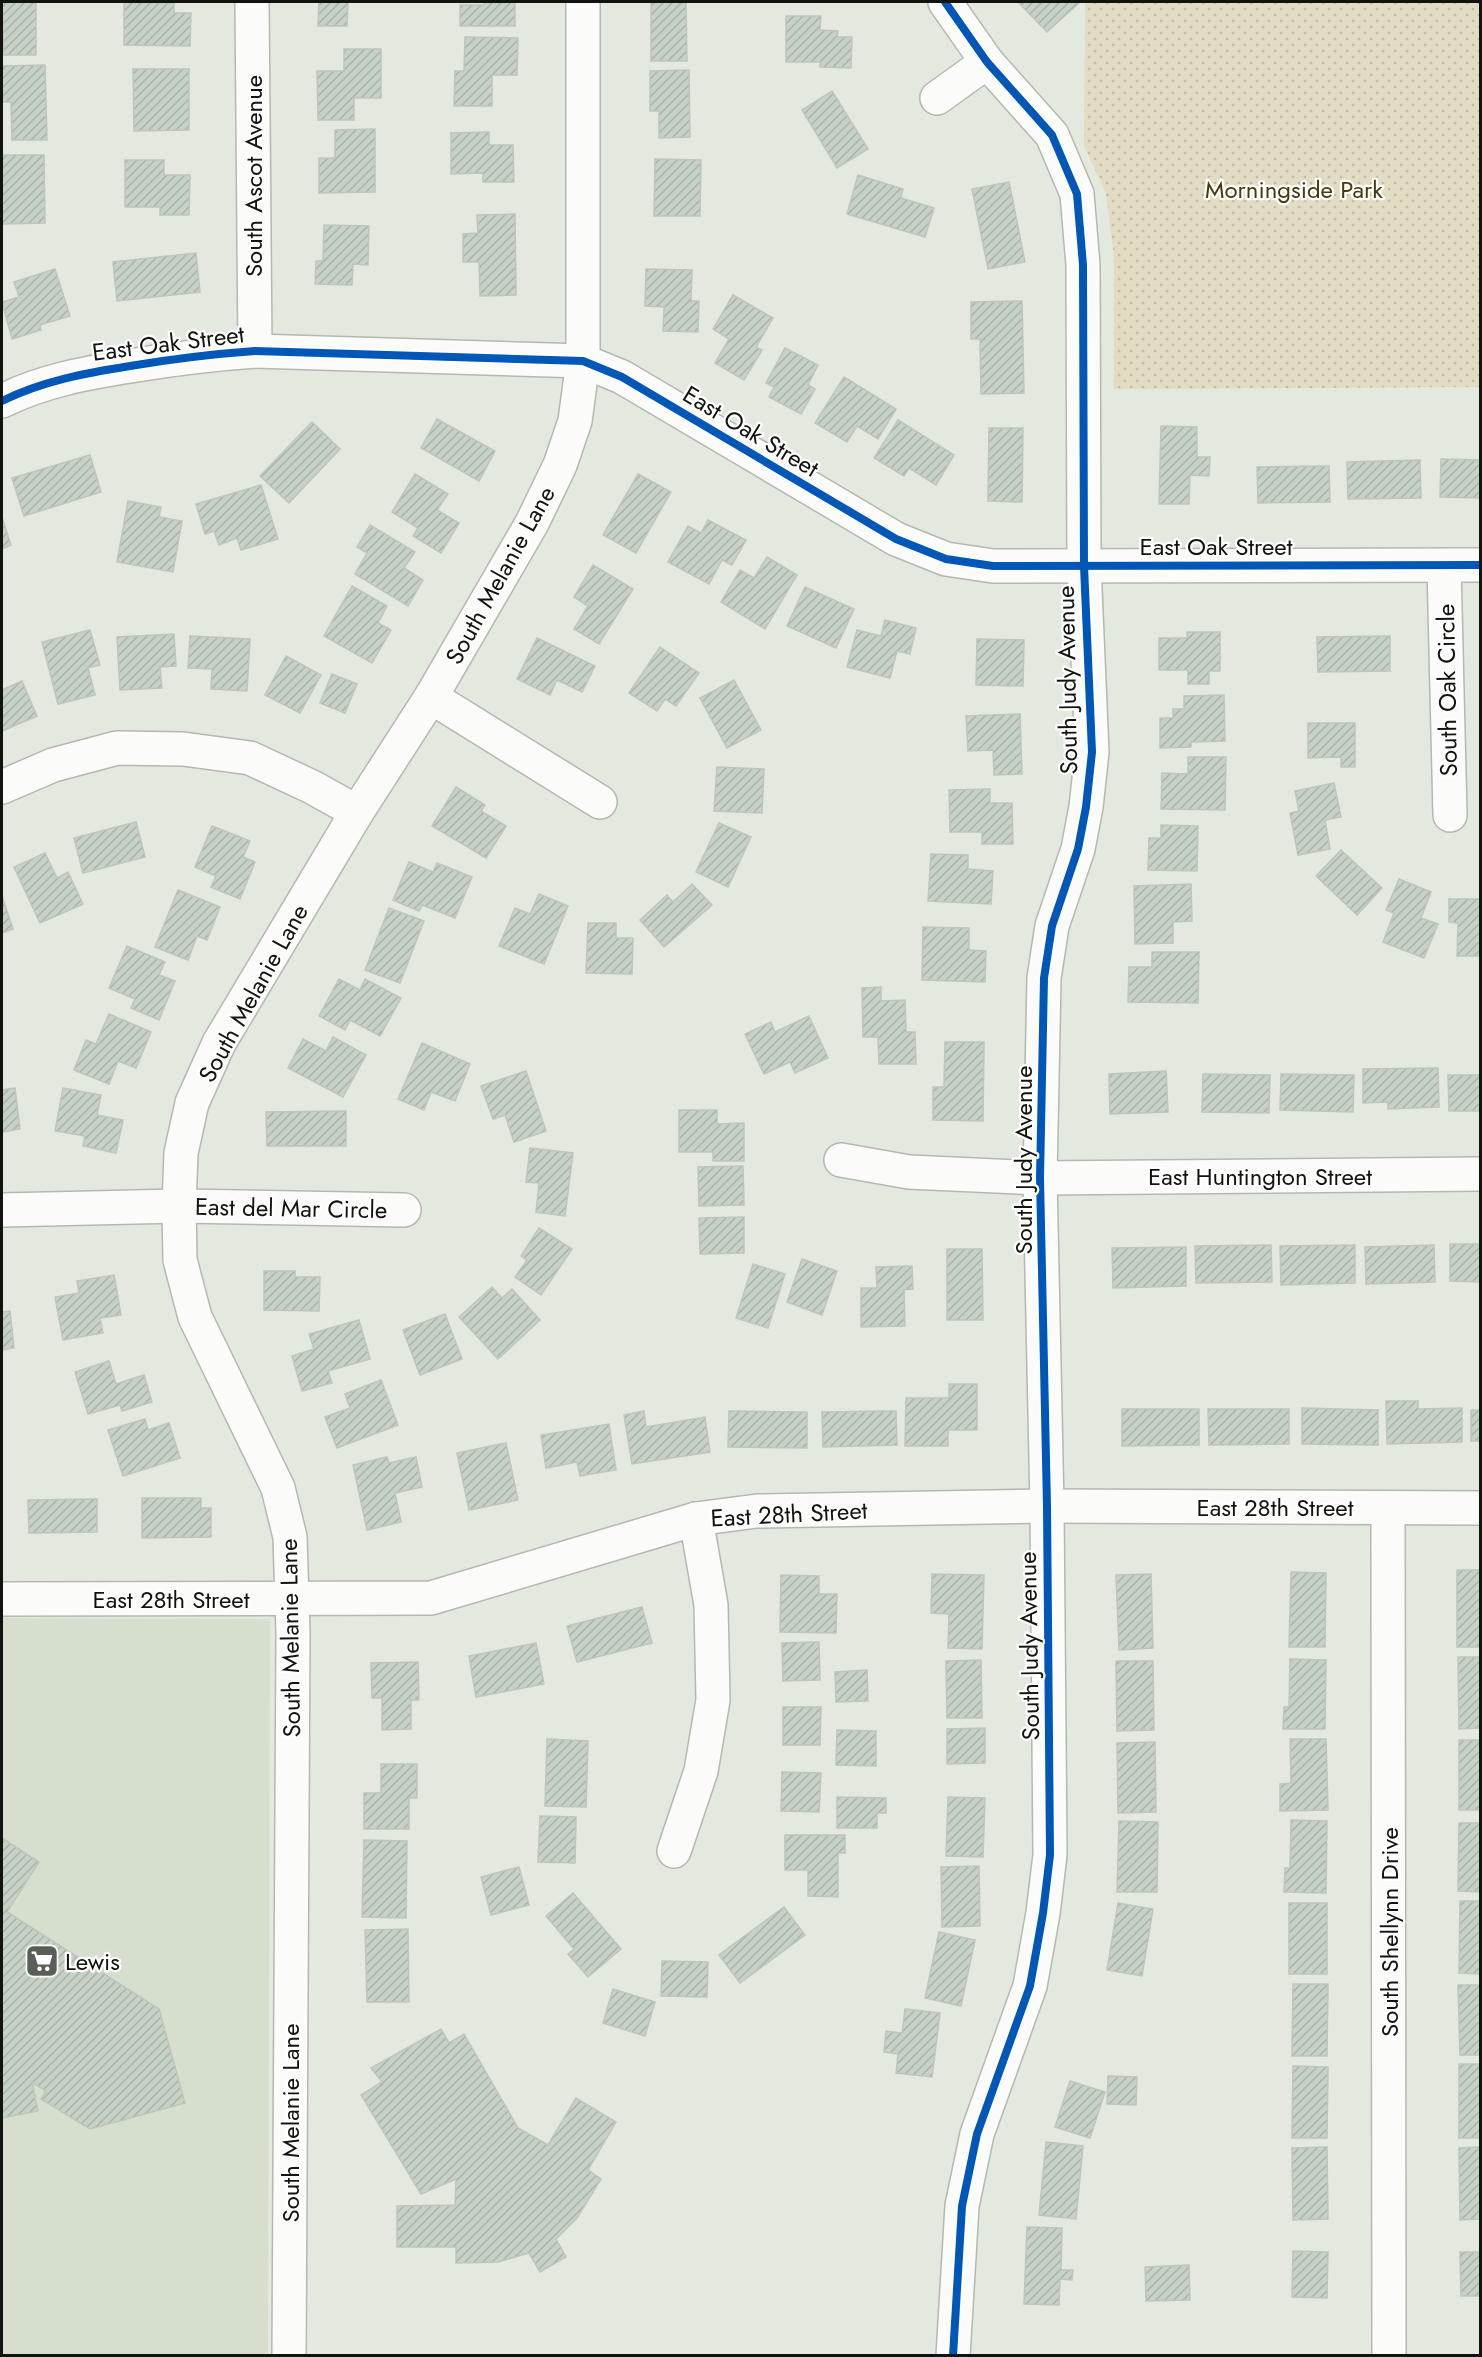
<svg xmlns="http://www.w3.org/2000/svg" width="1482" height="2357" viewBox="0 0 1482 2357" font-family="Jost,sans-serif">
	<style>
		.built { fill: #d6dfce }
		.park { fill: url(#park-dots) }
		.building { fill: url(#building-hatch); stroke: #bfc4bd; stroke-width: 1.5 }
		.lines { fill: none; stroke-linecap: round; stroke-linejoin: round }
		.minor-casing { stroke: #b4b8b0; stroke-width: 36 }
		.minor { stroke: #fbfcfa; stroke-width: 33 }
		.cycleway-casing { stroke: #fff; stroke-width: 11 }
		.cycleway { stroke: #0057b8; stroke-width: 8 }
		.labels { text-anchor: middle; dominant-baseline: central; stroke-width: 4.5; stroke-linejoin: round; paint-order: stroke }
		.street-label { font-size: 24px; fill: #10130e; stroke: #fff }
		.park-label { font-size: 24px; fill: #44380c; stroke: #fff }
		.poi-label { font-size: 24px; fill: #10130e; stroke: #fff; text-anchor: start }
	</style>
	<defs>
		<pattern id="park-dots" width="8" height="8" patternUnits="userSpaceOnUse" patternTransform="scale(1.5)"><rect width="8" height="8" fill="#e1dcc2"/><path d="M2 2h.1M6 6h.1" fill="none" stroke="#c0bca6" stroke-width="1.8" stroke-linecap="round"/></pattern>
		<pattern id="building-hatch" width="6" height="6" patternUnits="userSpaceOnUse" patternTransform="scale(1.5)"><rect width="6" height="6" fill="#c7d2c6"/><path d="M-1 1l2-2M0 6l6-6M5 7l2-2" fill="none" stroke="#aab3a9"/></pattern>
	</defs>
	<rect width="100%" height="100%" fill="#e4e9df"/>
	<path class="built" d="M2,1618L270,1619L268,2355L2,2356Z"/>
	<path class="park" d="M1085,2H1480V387L1114,389V257L1106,194L1084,146Z"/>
	<g class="building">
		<path d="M2,2H36V55H4Z"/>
		<path d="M124,2L174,3V13H191L190,46L124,45Z"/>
		<path d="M319,2H348L347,26H318Z"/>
		<path d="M484,2H515V26H460V5H484Z"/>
		<path d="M651,2H686L687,61H651Z"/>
		<path d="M1018,2H1080L1047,32Z"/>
		<path d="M786,16H821L820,30L838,31L837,37H852L851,68L820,67V62H786Z"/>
		<path d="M465,37L518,38L517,75H492V106H454L455,71H464Z"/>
		<path d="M344,49H381V98H354V120H318L317,71H344Z"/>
		<path d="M45,65L47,140H12L11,102H2V66Z"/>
		<path d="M133,69H189V130L134,131Z"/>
		<path d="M689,70L690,137L659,138V111H650V71Z"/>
		<path d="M832,91L868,149L837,168L802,110Z"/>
		<path d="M375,129V192L319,193V158H335V130Z"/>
		<path d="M489,132V145H513L514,182H483V173L451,174V133Z"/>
		<path d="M2,155H44L45,223L2,224Z"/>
		<path d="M655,159L701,160L700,216H654Z"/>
		<path d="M125,160H164V175H190L189,215H160V207H125Z"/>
		<path d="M858,175L903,189L901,198L934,208L925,237L847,214Z"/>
		<path d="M1009,182L1025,262L988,269L972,189Z"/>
		<path d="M515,214L516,295L480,296L479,262H463V234L478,233L477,215Z"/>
		<path d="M324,225L369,226L368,265L353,264L352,285L315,284L316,261H323Z"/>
		<path d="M196,253L200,292L117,301L113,262Z"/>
		<path d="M55,269L70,316L40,325L41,330L12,339L2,302L19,297L14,282Z"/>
		<path d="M646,269L692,270L691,301H699L698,332L663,331L664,307L645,306Z"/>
		<path d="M733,295L773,318L756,347L762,350L744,380L715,363L729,339L713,329Z"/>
		<path d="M1022,301L1024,393L981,394L980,339H971V302Z"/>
		<path d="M785,348L818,365L808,385L815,389L801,414L769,397L774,387L766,383Z"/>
		<path d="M844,377L896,409L878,439L857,426L847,442L815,423Z"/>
		<path d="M437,419L495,451L479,481L421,448Z"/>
		<path d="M898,420L954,455L936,485L909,468L904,476L874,458Z"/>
		<path d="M312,422L340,449L289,503L260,476Z"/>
		<path d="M1161,426L1197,427V457H1210L1209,476L1190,475L1189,504H1159Z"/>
		<path d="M989,428H1023L1022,502L988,501Z"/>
		<path d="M90,455L101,492L24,516L12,478Z"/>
		<path d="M1441,459L1480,460V498L1440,497Z"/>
		<path d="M1420,460L1421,498L1348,499L1347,462Z"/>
		<path d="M1329,466L1330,502L1258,503L1257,467Z"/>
		<path d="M415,474L448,494L437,510L459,523L441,553L413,536L418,528L392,512Z"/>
		<path d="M638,474L671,492L636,553L603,535Z"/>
		<path d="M261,485L278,539L241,550L237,538L219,545L214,531L205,534L196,504Z"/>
		<path d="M128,501L161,507L159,517L182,521L173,572L117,562Z"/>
		<path d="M2,517L11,545L2,549Z"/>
		<path d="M708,520L746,540L732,565L722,560L709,584L668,562L688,526L701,533Z"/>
		<path d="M370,525L415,552L404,568L423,580L408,606L355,574L367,553L357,547Z"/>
		<path d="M767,557L797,575L765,629L721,602L740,570L754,578Z"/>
		<path d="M593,565L633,589L599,644L574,629L588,606L574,597Z"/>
		<path d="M352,586L387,606L378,623L391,630L372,663L324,636Z"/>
		<path d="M805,587L854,609L836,648L787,626Z"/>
		<path d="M885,620L916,628L910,654L897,651L890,678L847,667L857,630L881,636Z"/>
		<path d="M90,630L100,665L88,668L95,695L58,704L42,642Z"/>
		<path d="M1187,632H1220V671H1209V684H1188V670H1159V638H1187Z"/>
		<path d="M174,634L176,666L160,667L162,688L120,690L117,637Z"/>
		<path d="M190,636L250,639L247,691L211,689L212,669L188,668Z"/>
		<path d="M1390,636V671L1318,672L1317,637Z"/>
		<path d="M537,638L595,666L582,692L557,680L550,695L517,679Z"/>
		<path d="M977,639L1024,640L1023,686L976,685Z"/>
		<path d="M660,647L699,673L676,706L665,699L657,711L629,693Z"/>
		<path d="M286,656L321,675L300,713L265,695Z"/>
		<path d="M332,674L357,684L345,713L320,703Z"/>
		<path d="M734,680L761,730L727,748L700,698Z"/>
		<path d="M22,681L37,716L2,731V690Z"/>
		<path d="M1224,695L1225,741L1191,742V747L1160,748V718H1173V709H1184V696Z"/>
		<path d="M1020,714L1022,774L994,775L993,750L968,751L966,716Z"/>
		<path d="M1308,723H1355V767H1341V757L1308,758Z"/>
		<path d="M1188,757H1226L1225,810L1161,809L1162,773L1188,774Z"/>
		<path d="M717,767L764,769L762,813L714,811Z"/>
		<path d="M1334,783L1341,817L1325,820L1330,849L1298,855L1290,813L1299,811L1295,791Z"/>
		<path d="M456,787L485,805L481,811L506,826L486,858L432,826Z"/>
		<path d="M990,789V803H1012L1013,844H982V832H950L949,790Z"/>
		<path d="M136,822L145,857L83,873L74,838Z"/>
		<path d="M719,823L751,837L728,887L696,872Z"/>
		<path d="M1161,825L1198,826L1197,871L1148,870L1149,838H1161Z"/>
		<path d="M212,826L250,841L243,857L255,862L240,899L211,887L216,876L195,867Z"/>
		<path d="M1341,850L1382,888L1357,915L1316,876Z"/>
		<path d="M45,853L57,878L68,872L83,904L40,923L14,867Z"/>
		<path d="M931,854L968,855V869L993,871L991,904L928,901Z"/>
		<path d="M409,862L433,872L437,863L472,877L455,918L422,905L419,911L393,900Z"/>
		<path d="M1399,879L1431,892L1421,918L1438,924L1424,958L1383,942L1394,913L1386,910Z"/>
		<path d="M692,884L712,905L664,947L640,920L667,895L673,902Z"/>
		<path d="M1191,884L1192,921L1173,922V943L1135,944L1134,886Z"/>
		<path d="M178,890L220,907L207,940L197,936L188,960L155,947Z"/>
		<path d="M539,894L568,906L544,964L499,946L515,908L530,914Z"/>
		<path d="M2,896L13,929L2,933Z"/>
		<path d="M1449,899H1480V956H1457L1458,923L1449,922Z"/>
		<path d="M389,908L424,921L400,983L365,970Z"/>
		<path d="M588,923H616V938H633L632,974L586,973Z"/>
		<path d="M923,927L969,928V950L986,951L985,982L922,980Z"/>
		<path d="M127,946L165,962L159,975L175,981L159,1020L131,1008L135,999L109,988Z"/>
		<path d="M1152,952H1199L1198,1003L1128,1002L1129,967H1152Z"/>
		<path d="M339,979L360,990L365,979L401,998L380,1036L350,1020L345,1030L319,1016Z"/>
		<path d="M881,987V1001L905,1000L906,1032H915L916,1064H879L878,1037H863L862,988Z"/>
		<path d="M109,1014L151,1032L136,1068L118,1061L109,1084L74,1070L86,1040L96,1044Z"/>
		<path d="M809,1016L828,1058L795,1073L790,1062L764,1074L745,1034L771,1022L775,1032Z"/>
		<path d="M333,1037L366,1055L343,1097L288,1068L303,1039L326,1051Z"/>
		<path d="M945,1042H984L983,1121L933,1120V1087H944Z"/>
		<path d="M422,1043L470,1064L455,1101L431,1092L424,1110L398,1099Z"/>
		<path d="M1438,1068L1439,1107L1388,1109V1102L1363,1103V1069Z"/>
		<path d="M526,1071L546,1131L514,1142L505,1115L493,1119L481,1086Z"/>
		<path d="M1166,1071L1168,1112L1110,1114L1109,1074Z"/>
		<path d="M1203,1074L1270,1075L1269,1113L1202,1112Z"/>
		<path d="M1281,1074L1354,1075L1353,1112L1280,1110Z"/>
		<path d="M1448,1075H1480V1111H1449Z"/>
		<path d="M15,1088L20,1129L2,1132V1090Z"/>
		<path d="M63,1088L101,1095L97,1115L123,1120L116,1153L83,1146L85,1136L55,1131Z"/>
		<path d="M679,1110H717V1124L744,1123V1161H713V1152H679Z"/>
		<path d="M346,1111V1146H267L266,1112Z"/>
		<path d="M530,1148L573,1153L565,1216L536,1212L539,1183L526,1182Z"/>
		<path d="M743,1166L744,1205L699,1206L698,1167Z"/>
		<path d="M744,1217V1253L700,1254L699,1218Z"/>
		<path d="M539,1228L572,1249L541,1295L515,1277L527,1260L521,1256Z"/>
		<path d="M1450,1244H1480V1282L1450,1281Z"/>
		<path d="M1271,1245L1272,1282L1196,1283L1195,1246Z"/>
		<path d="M1355,1245V1283L1281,1285L1280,1246Z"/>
		<path d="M1434,1245L1435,1282L1366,1284L1365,1247Z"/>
		<path d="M1186,1247V1286L1113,1288L1112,1248Z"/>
		<path d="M947,1249H982L983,1320H947Z"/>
		<path d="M802,1259L837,1271L822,1315L787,1302Z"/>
		<path d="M753,1264L785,1274L768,1328L736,1318Z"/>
		<path d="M912,1266L913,1289L904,1290L905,1326L861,1327V1288H877L876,1267Z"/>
		<path d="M264,1271H295V1277H320L319,1311L264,1310Z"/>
		<path d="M114,1275L121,1315L100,1318L103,1333L63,1340L55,1297L79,1293L77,1281Z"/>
		<path d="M492,1287L502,1298L512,1289L540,1320L498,1359L459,1317Z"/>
		<path d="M10,1311L14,1348L2,1350V1312Z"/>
		<path d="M445,1314L462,1359L420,1375L403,1330Z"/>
		<path d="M359,1320L370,1359L328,1371L332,1383L302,1391L292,1356L314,1349L309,1334Z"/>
		<path d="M109,1361L116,1384L144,1375L152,1402L122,1411L120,1405L88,1414L75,1372Z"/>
		<path d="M381,1380L398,1425L337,1448L325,1417L350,1408L345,1394Z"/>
		<path d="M949,1384H977V1430H948V1446H905L906,1398H949Z"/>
		<path d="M1386,1401H1418V1409L1462,1408V1442L1387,1444Z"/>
		<path d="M1302,1408L1378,1410V1445L1302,1444Z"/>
		<path d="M1122,1409H1199V1445L1122,1446Z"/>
		<path d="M1208,1409H1289V1444L1209,1445Z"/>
		<rect x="1471" y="1410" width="9" height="31"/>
		<path d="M644,1411L646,1427L705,1417L710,1452L632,1464L624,1415Z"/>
		<path d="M729,1411L807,1412V1448L728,1447Z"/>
		<path d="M896,1411L897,1445L823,1447L822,1412Z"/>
		<path d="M145,1419L148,1430L169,1423L180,1458L123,1476L108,1430Z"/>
		<path d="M609,1424L616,1470L580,1476L577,1462L546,1468L541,1435Z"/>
		<path d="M506,1443L518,1500L469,1510L457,1453Z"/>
		<path d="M387,1457L389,1463L416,1457L422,1487L395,1493L401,1522L367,1530L353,1465Z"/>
		<path d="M142,1498H201V1508H211V1537L142,1538Z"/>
		<path d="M97,1499V1532L29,1533L28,1500Z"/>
		<rect x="1457" y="1570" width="23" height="77"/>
		<path d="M1291,1572L1326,1573L1325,1647H1289Z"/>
		<path d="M932,1574L984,1575L982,1649L948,1648L949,1614L931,1613Z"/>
		<path d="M1151,1574L1153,1648L1119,1650L1116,1575Z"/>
		<path d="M781,1575L819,1576V1594H837L836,1633L780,1632Z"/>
		<path d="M642,1607L652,1643L577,1662L567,1626Z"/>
		<path d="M819,1642L820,1680L783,1681L782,1643Z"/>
		<path d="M536,1643L544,1684L476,1697L469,1656Z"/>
		<path d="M1458,1657H1480V1728L1459,1729Z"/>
		<path d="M1290,1659L1326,1660L1325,1729H1283L1284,1707H1289Z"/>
		<path d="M981,1660L982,1718H947L946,1661Z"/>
		<path d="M1116,1661H1153L1154,1730L1117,1731Z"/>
		<path d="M418,1662L419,1700H411V1729L382,1730V1698H372L371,1663Z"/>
		<path d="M867,1670L868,1701L836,1702L835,1672Z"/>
		<path d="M783,1707H821L820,1745H783Z"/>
		<path d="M985,1728V1763L947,1764V1729Z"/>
		<path d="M837,1730L876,1731V1766L836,1765Z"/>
		<path d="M547,1739L588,1741L586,1807L545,1806Z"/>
		<path d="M1290,1739H1326L1328,1810L1280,1811V1784L1291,1783Z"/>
		<rect x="1459" y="1740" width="21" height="70"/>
		<path d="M1155,1742L1156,1812L1118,1813L1117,1743Z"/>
		<path d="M381,1764H417V1798H409V1829H364V1793H381Z"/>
		<path d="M782,1772L821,1773L819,1812L781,1811Z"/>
		<path d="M837,1797L886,1798V1813H877V1828H837Z"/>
		<path d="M948,1797L985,1798L983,1857L946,1856Z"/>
		<path d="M540,1816L576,1817L575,1863L538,1862Z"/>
		<path d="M1291,1820L1327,1821L1326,1893L1284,1892L1285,1868H1290Z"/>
		<path d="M1119,1821L1158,1822L1157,1892H1117Z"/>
		<path d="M1459,1823H1480V1892L1458,1891Z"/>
		<path d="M785,1835H845V1853H838V1897L808,1896V1870H785Z"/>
		<path d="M2,1838L39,1862L7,1912L159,2009L185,2103L90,2129L41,2099L46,2091L32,2082L38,2111L2,2118Z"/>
		<path d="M364,1840L407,1841L406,1918L362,1917Z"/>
		<path d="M979,1866L980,1926L942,1927L941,1867Z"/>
		<path d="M519,1867L529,1905L491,1915L481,1877Z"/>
		<path d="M573,1893L621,1949L588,1977L568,1954L574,1949L546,1916Z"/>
		<path d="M1460,1901H1480V1974L1459,1973Z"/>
		<path d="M1118,1903L1153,1909L1142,1976L1107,1970Z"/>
		<rect x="1289" y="1903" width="38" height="71"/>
		<path d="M784,1907L805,1935L740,1983L719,1955Z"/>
		<path d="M408,1929L409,2002H367L365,1930Z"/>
		<path d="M939,1932L975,1940L961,2006L925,1998Z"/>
		<path d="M662,1961L708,1962L707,1997L661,1996Z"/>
		<path d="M1293,1984H1328L1327,2056H1292Z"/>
		<path d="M1458,1985H1480V2055H1460Z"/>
		<path d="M613,1989L655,2002L645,2036L603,2023Z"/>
		<path d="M905,2009L940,2013L932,2077L896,2073L898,2054L884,2052L886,2031L902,2033Z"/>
		<path d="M441,2029L449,2043L464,2034L518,2128L548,2145L576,2098L616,2122L588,2170L601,2179L577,2218L556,2239L566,2257L540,2272L529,2253L498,2262L456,2263V2247H397V2206L455,2205L456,2179L421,2194L361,2095L382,2082L371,2068Z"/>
		<rect x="1459" y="2064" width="21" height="74"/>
		<path d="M1293,2066L1328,2067L1327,2138H1292Z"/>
		<path d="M1108,2076L1137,2077L1136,2105L1107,2104Z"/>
		<path d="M1070,2081L1105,2092L1090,2138L1055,2127Z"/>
		<path d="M1046,2142L1083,2146L1076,2219L1039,2215Z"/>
		<path d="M1327,2147L1328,2219L1293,2220L1292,2148Z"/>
		<path d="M1480,2147V2219L1460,2220L1459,2148Z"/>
		<path d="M1027,2227L1062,2228L1061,2270H1073L1072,2280L1060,2279L1059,2305L1024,2304Z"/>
		<path d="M1293,2251L1328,2252L1327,2298L1292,2297Z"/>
		<path d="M1460,2252H1480V2296H1461Z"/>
		<path d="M1189,2265L1190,2300L1146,2301L1145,2267Z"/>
	</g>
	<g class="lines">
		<defs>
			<g id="minor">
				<path d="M252,2L255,351"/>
				<path d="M945,2L987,62L1052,135L1077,194L1083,265L1084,566L1092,752L1086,807L1078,849L1052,926L1044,978L1040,1178L1047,1506L1050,1855L1043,1913L1030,1986L977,2134L962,2206L953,2356"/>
				<path d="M937,98L987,62"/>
				<path d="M2,401C42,381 86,373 130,366C172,359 213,354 255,351L583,361L622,377L896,539L946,559L993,566L1480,565"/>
				<path d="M1444,566L1450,815"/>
				<path d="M431,697L600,802"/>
				<path d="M2,787L53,765L117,748L183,749L250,758L312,787L357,812"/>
				<path d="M841,1160L909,1172L1040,1178L1480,1174"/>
				<path d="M2,1210L179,1206L404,1210"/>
				<path d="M1388,1508L1389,2356"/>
				<path d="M2,1599L431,1598L696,1519L757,1511L1047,1506L1480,1508"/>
				<path d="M674,1851L701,1771L713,1700L711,1605L696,1519"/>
				<path d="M289,2356L293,1633L290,1537L278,1488L195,1317L180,1260L179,1206L181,1153L192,1103L219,1043L357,812L431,697L532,523L560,465L575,421L583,361V2"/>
			</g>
		</defs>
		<use href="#minor" class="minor-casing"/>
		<use href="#minor" class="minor"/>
		<defs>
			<g id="cycleway">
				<path d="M945,2L987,62L1052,135L1077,194L1083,265L1084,566L1092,752L1086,807L1078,849L1052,926L1044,978L1040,1178L1047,1506L1050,1855L1043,1913L1030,1986L977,2134L962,2206L953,2356"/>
				<path d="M2,401C42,381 86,373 130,366C172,359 213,354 255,351L583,361L622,377L896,539L946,559L993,566L1480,565"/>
			</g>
		</defs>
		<use href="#cycleway" class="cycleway-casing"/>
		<use href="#cycleway" class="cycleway"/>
	</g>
	<defs>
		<symbol id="supermarket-square" viewBox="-11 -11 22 22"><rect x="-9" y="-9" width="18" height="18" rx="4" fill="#5a5e57" stroke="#fff"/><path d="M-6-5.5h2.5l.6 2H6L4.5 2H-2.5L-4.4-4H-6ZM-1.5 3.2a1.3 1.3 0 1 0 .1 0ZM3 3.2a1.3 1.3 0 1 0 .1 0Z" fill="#fff"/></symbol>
	</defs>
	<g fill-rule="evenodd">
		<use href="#supermarket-square" x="23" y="1942" width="38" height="38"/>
	</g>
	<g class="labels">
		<g class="street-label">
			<text transform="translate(253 176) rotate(-90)">South Ascot Avenue</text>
			<text transform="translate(168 343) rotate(-7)">East Oak Street</text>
			<text transform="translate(751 431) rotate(31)">East Oak Street</text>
			<text x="1216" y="546">East Oak Street</text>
			<text transform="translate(500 575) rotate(-61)">South Melanie Lane</text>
			<text transform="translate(1067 680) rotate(-91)">South Judy Avenue</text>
			<text transform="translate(1447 690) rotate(-91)">South Oak Circle</text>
			<text transform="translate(253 993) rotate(-61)">South Melanie Lane</text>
			<text transform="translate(1023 1160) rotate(-90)">South Judy Avenue</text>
			<text x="1260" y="1176">East Huntington Street</text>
			<text transform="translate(291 1208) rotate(1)">East del Mar Circle</text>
			<text x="1275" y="1507">East 28th Street</text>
			<text transform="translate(789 1514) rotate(-3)">East 28th Street</text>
			<text x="171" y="1599">East 28th Street</text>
			<text transform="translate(290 1638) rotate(-91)">South Melanie Lane</text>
			<text transform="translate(1029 1646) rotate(-91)">South Judy Avenue</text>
			<text transform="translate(1389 1932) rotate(-90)">South Shellynn Drive</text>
			<text transform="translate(290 2123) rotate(-90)">South Melanie Lane</text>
		</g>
		<g class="park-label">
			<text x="1294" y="189">Morningside Park</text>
		</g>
		<g class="poi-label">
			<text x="65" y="1961">Lewis</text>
		</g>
	</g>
	<rect width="1482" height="2357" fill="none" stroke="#10130e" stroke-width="6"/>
</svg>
